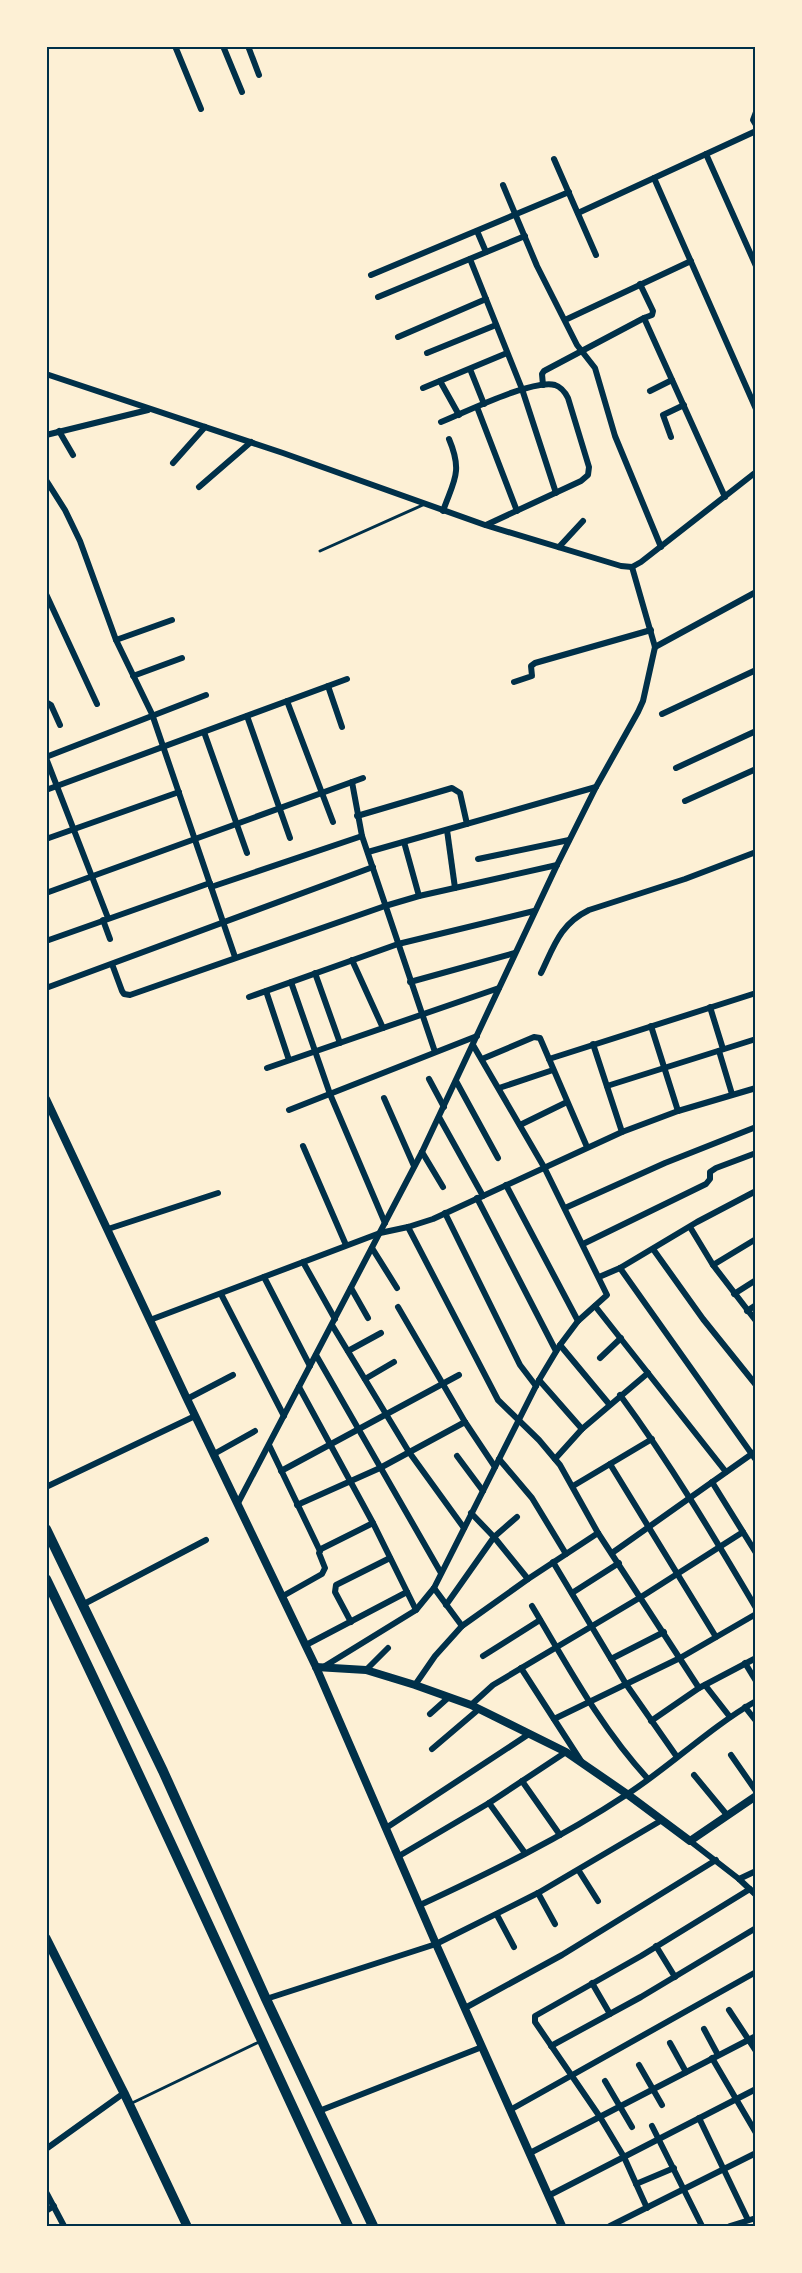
<svg xmlns="http://www.w3.org/2000/svg" width="802" height="2273" viewBox="0 0 802 2273" font-family="Merriweather,serif">
	<style>
		.lines { fill: none; stroke-linecap: round; stroke-linejoin: round }
		.service { stroke: #003049; stroke-width: 3 }
		.minor { stroke: #003049; stroke-width: 6 }
		.tertiary { stroke: #003049; stroke-width: 8 }
		.secondary { stroke: #003049; stroke-width: 9 }
		.primary { stroke: #003049; stroke-width: 10 }
		.neatline { fill: none; stroke: #003049; stroke-width: 2 }
	</style>
	<rect width="100%" height="100%" fill="#fdf0d5"/>
	<g class="lines">
		<g class="service">
			<path d="M320,551L425,504"/>
			<path d="M130,2104L259,2042"/>
		</g>
		<g class="minor">
			<path d="M175,46L201,109"/>
			<path d="M223,46L242,92"/>
			<path d="M248,46L259,75"/>
			<path d="M756,112L753,120L756,125"/>
			<path d="M706,154L756,266"/>
			<path d="M554,159L596,255"/>
			<path d="M654,178L756,409"/>
			<path d="M503,185L537,266L577,345L595,368L615,436L661,547"/>
			<path d="M578,213L756,131"/>
			<path d="M477,231L486,252"/>
			<path d="M470,259L522,389L556,493"/>
			<path d="M371,275L569,192"/>
			<path d="M640,284L653,311L652,315L644,318L725,497"/>
			<path d="M378,297L525,236"/>
			<path d="M565,320L691,261"/>
			<path d="M398,337L486,299"/>
			<path d="M427,353L496,325"/>
			<path d="M470,369L484,404"/>
			<path d="M46,374L283,453L485,525L621,566L632,567L641,562L756,472"/>
			<path d="M440,381L459,415"/>
			<path d="M543,385L542,374L544,371L644,318"/>
			<path d="M423,388L507,353"/>
			<path d="M650,391L672,380"/>
			<path d="M477,407L517,511"/>
			<path d="M441,422C464,413 532,379 555,385C561,387 565,392 568,398L589,467L588,475L581,481L486,525"/>
			<path d="M59,431L73,455"/>
			<path d="M46,435L148,410"/>
			<path d="M671,437L663,415L684,405"/>
			<path d="M173,463L205,427"/>
			<path d="M46,480L65,510L80,541L116,640L152,714L235,957"/>
			<path d="M199,487L251,442"/>
			<path d="M443,511C454,480 463,472 449,439"/>
			<path d="M559,547L583,521"/>
			<path d="M46,594L97,704"/>
			<path d="M116,640L172,620"/>
			<path d="M655,647L756,592"/>
			<path d="M133,676L182,658"/>
			<path d="M514,682L532,676L531,666L535,663L651,630"/>
			<path d="M328,686L342,727"/>
			<path d="M287,701L333,822"/>
			<path d="M46,702L51,705L60,725"/>
			<path d="M662,714L756,670"/>
			<path d="M247,716L290,838"/>
			<path d="M204,732L247,853"/>
			<path d="M46,757L206,695"/>
			<path d="M46,758L108,918"/>
			<path d="M676,768L756,731"/>
			<path d="M352,782L362,836L435,1052"/>
			<path d="M46,790L347,679"/>
			<path d="M685,801L756,769"/>
			<path d="M357,816L452,788L460,793L467,824"/>
			<path d="M447,830L455,888"/>
			<path d="M46,839L179,792"/>
			<path d="M404,842L419,896"/>
			<path d="M368,852L596,787"/>
			<path d="M478,859L569,840"/>
			<path d="M211,887L362,836"/>
			<path d="M46,893L363,778"/>
			<path d="M103,920L110,939"/>
			<path d="M46,941L210,883"/>
			<path d="M352,960L383,1028"/>
			<path d="M112,964L122,991L124,994L130,995L385,906L419,896L557,865"/>
			<path d="M315,973L340,1043"/>
			<path d="M541,973C554,946 560,924 589,910L685,879L756,852"/>
			<path d="M291,982L330,1094L385,1223"/>
			<path d="M410,982L515,953"/>
			<path d="M756,983V988"/>
			<path d="M46,988L373,867"/>
			<path d="M266,991L289,1060"/>
			<path d="M249,997L398,944L534,911"/>
			<path d="M710,1007L723,1049"/>
			<path d="M651,1026L678,1111"/>
			<path d="M593,1044L622,1132"/>
			<path d="M719,1051L732,1094"/>
			<path d="M482,1059L534,1037L540,1038L587,1147"/>
			<path d="M549,1059L756,993"/>
			<path d="M267,1068L499,988"/>
			<path d="M429,1079L444,1107"/>
			<path d="M456,1081L498,1158"/>
			<path d="M607,1086L756,1039"/>
			<path d="M499,1088L553,1070"/>
			<path d="M384,1098L414,1166"/>
			<path d="M289,1110L477,1036"/>
			<path d="M439,1117L483,1196"/>
			<path d="M520,1125L567,1102"/>
			<path d="M303,1146L346,1245"/>
			<path d="M422,1152L443,1187"/>
			<path d="M506,1185L578,1321"/>
			<path d="M477,1198L556,1351"/>
			<path d="M565,1208L665,1163L756,1127"/>
			<path d="M445,1213L520,1365L536,1386"/>
			<path d="M408,1227L498,1400L539,1440L560,1465L598,1533L699,1688"/>
			<path d="M690,1227L713,1265L756,1321"/>
			<path d="M108,1229L218,1193"/>
			<path d="M583,1244L706,1184L710,1179V1172L716,1168L756,1153"/>
			<path d="M372,1248L397,1288"/>
			<path d="M653,1249L703,1319L756,1385"/>
			<path d="M303,1262L335,1319"/>
			<path d="M713,1265L756,1239"/>
			<path d="M620,1268L756,1460"/>
			<path d="M264,1277L310,1366"/>
			<path d="M599,1277L620,1268L697,1222L756,1191"/>
			<path d="M351,1288L368,1318"/>
			<path d="M221,1294L284,1416"/>
			<path d="M734,1294L756,1280"/>
			<path d="M595,1306L726,1472"/>
			<path d="M398,1307L465,1422L495,1467"/>
			<path d="M747,1311L756,1305"/>
			<path d="M150,1320L380,1233L408,1227L433,1219L622,1132L678,1111L756,1088"/>
			<path d="M332,1325L409,1452L464,1528"/>
			<path d="M560,1345L609,1404"/>
			<path d="M348,1351L381,1333"/>
			<path d="M316,1355L441,1573"/>
			<path d="M600,1358L621,1338"/>
			<path d="M365,1379L394,1362"/>
			<path d="M539,1380L582,1429"/>
			<path d="M299,1387L373,1523L416,1610"/>
			<path d="M620,1395C670,1463 713,1535 756,1608"/>
			<path d="M187,1399L233,1375"/>
			<path d="M269,1445L320,1551"/>
			<path d="M214,1454L255,1431"/>
			<path d="M457,1456L483,1491"/>
			<path d="M499,1459L532,1498L566,1554"/>
			<path d="M555,1459L582,1429L648,1373"/>
			<path d="M610,1464L716,1637"/>
			<path d="M281,1471L459,1375"/>
			<path d="M712,1482L756,1553"/>
			<path d="M573,1486L652,1439"/>
			<path d="M46,1487L195,1416"/>
			<path d="M238,1503L422,1152L557,865L596,787L638,712L643,701L655,647L632,567"/>
			<path d="M297,1505L380,1468L465,1422"/>
			<path d="M471,1513L494,1537L528,1579"/>
			<path d="M612,1553L756,1451"/>
			<path d="M553,1562L626,1684L677,1757"/>
			<path d="M434,1588L462,1626"/>
			<path d="M572,1593L619,1563"/>
			<path d="M283,1596L322,1574L325,1568L319,1553L321,1549L373,1523"/>
			<path d="M82,1605L206,1540"/>
			<path d="M446,1605L494,1537L517,1517"/>
			<path d="M532,1606C568,1666 600,1727 648,1779"/>
			<path d="M351,1622L335,1592L336,1585L390,1558"/>
			<path d="M306,1645L407,1592"/>
			<path d="M483,1656L540,1620"/>
			<path d="M611,1659L664,1632"/>
			<path d="M745,1663L756,1681"/>
			<path d="M325,1666L416,1610L434,1588L539,1380L560,1345L578,1321L607,1295L544,1167L473,1045"/>
			<path d="M521,1668L581,1761"/>
			<path d="M366,1670L388,1648"/>
			<path d="M415,1685L435,1656L462,1626L528,1579L598,1533"/>
			<path d="M705,1685L730,1717"/>
			<path d="M471,1705L493,1685L641,1597L743,1532"/>
			<path d="M745,1707L756,1721"/>
			<path d="M430,1714L449,1697"/>
			<path d="M554,1719L680,1658L756,1614"/>
			<path d="M651,1721L699,1688L756,1658"/>
			<path d="M432,1749L479,1709"/>
			<path d="M731,1755L756,1791"/>
			<path d="M694,1775L727,1815"/>
			<path d="M522,1781L560,1835"/>
			<path d="M489,1803L525,1853"/>
			<path d="M386,1828L529,1734"/>
			<path d="M690,1841L739,1879L756,1895"/>
			<path d="M399,1856L489,1803L566,1752"/>
			<path d="M579,1871L598,1901"/>
			<path d="M739,1879L756,1871"/>
			<path d="M538,1893L555,1924"/>
			<path d="M420,1905C491,1872 561,1838 626,1795C671,1766 709,1728 756,1701"/>
			<path d="M497,1915L514,1947"/>
			<path d="M656,1946L675,1977"/>
			<path d="M592,1983L610,2014"/>
			<path d="M266,1999L436,1944L538,1893L662,1820"/>
			<path d="M465,2008L562,1955L716,1860"/>
			<path d="M729,2010L756,2051"/>
			<path d="M704,2029L718,2055"/>
			<path d="M670,2043L686,2072"/>
			<path d="M551,2046L641,1997L756,1928"/>
			<path d="M712,2058L756,2133"/>
			<path d="M639,2065L662,2105"/>
			<path d="M605,2081L632,2127"/>
			<path d="M510,2110L756,1972"/>
			<path d="M319,2111L482,2047"/>
			<path d="M699,2118L748,2220"/>
			<path d="M652,2126L702,2226"/>
			<path d="M46,2149L124,2093"/>
			<path d="M530,2153L756,2036"/>
			<path d="M636,2184L674,2168"/>
			<path d="M46,2192L64,2226"/>
			<path d="M548,2196L756,2089"/>
			<path d="M647,2208L624,2157L600,2117L535,2022V2016L641,1956L750,1889"/>
			<path d="M46,2211L54,2206"/>
			<path d="M610,2226L756,2153"/>
			<path d="M730,2226L756,2218"/>
		</g>
		<g class="tertiary">
			<path d="M46,1099L187,1399L316,1667L436,1944L562,2226"/>
			<path d="M316,1667L366,1670L415,1685L471,1705L566,1752L627,1794L690,1841L756,1796"/>
		</g>
		<path class="secondary" d="M46,1938L124,2093L187,2226"/>
		<g class="primary">
			<path d="M46,1529L163,1771L266,1999L373,2226"/>
			<path d="M46,1579C150,1793 247,2011 348,2226"/>
		</g>
	</g>
	<rect width="802" height="2273" fill="none" stroke="#fdf0d5" stroke-width="96"/>
	<rect x="48" y="48" width="706" height="2177" class="neatline"/>
</svg>
